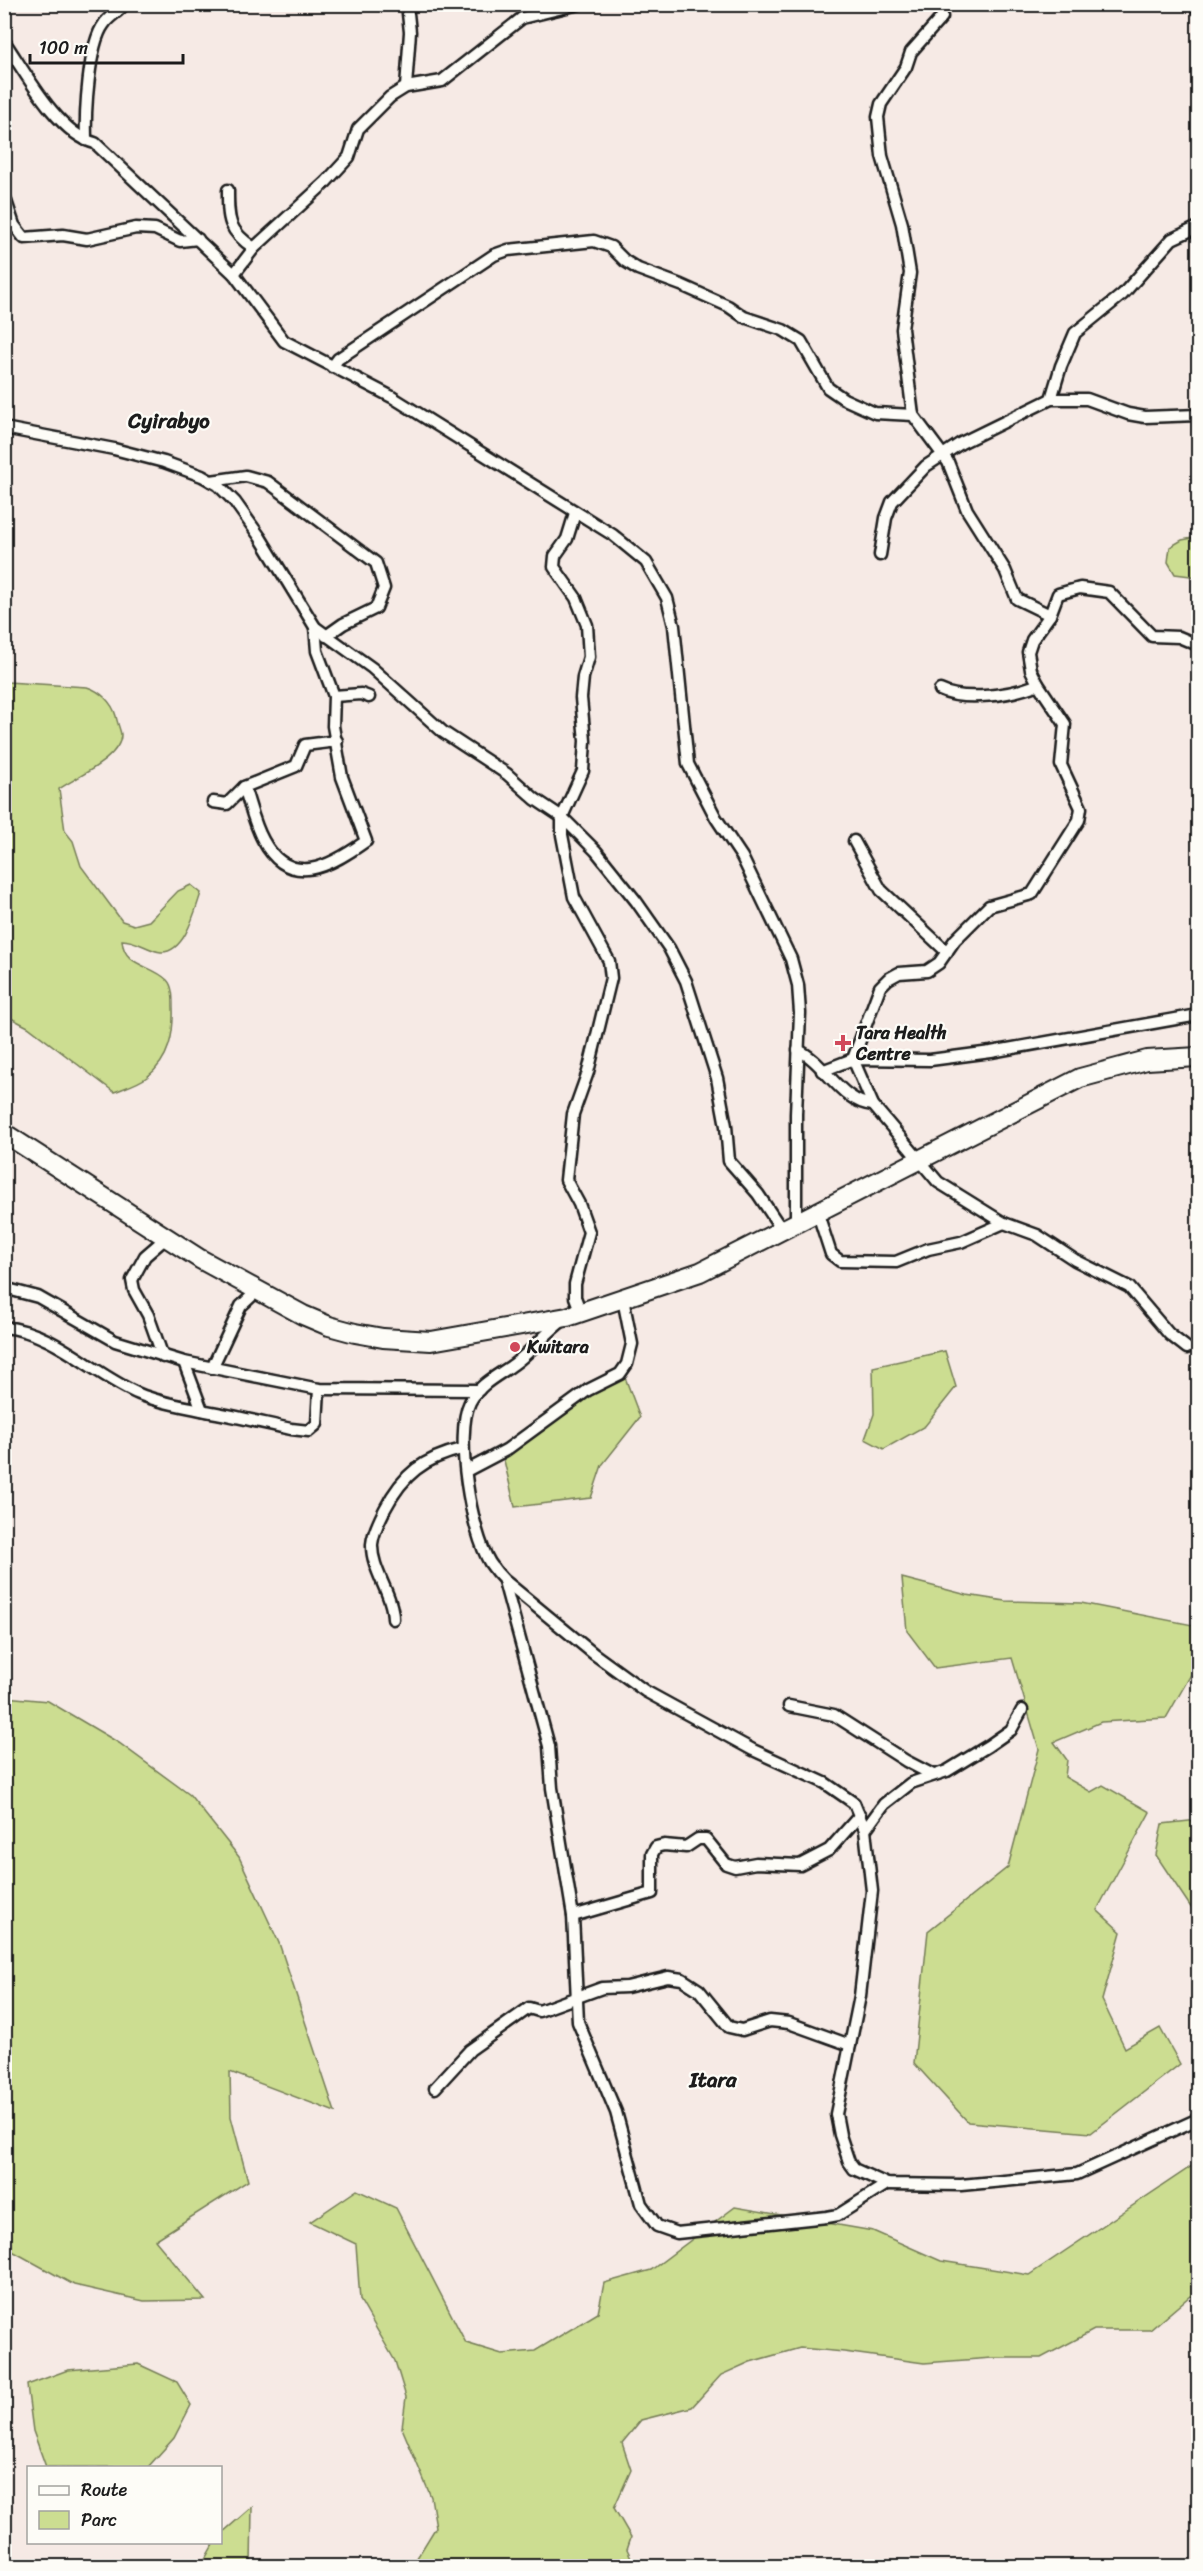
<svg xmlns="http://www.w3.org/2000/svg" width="1203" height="2571" viewBox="0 0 1203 2571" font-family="Sriracha,sans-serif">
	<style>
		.green { fill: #ccdd91; stroke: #747c56; stroke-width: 1.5 }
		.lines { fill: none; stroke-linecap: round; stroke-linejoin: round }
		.street-casing { stroke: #1c1c1c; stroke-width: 15 }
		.highway-casing { stroke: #1c1c1c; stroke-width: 22 }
		.street { stroke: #fdfcf7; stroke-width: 10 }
		.highway { stroke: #fdfcf7; stroke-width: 18 }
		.poi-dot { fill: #d1495b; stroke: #fdfcf7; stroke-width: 2 }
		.labels { text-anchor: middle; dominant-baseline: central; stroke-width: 4.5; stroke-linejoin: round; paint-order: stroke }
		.poi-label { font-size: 18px; font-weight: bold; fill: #1c1c1c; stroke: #fdfcf7; text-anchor: start }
		.quarter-label { font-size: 21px; font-weight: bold; fill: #1c1c1c; stroke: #fdfcf7 }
	</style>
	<rect width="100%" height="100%" fill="#f6eae5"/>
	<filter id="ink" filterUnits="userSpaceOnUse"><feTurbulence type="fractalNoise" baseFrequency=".0167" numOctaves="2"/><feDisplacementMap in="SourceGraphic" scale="12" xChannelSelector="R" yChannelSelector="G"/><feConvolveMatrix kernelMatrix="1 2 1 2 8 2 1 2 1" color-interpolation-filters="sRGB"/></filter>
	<g filter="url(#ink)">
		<g class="green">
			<path d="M1198,537V577L1175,574L1168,562L1170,547L1182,540Z"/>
			<path d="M4,679L7,682L87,687C100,691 112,702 116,716C117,722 120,729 121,734C122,758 76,777 59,789L65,831L73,841L81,866L122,921L134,925L149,921L178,891L191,885L201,893C195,911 185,953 161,952C149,951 137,940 122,940C124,967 151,964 167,980C173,986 173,998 173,1007C174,1033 170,1059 147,1077C138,1084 124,1088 114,1092L28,1027L5,1015Z"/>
			<path d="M945,1351L956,1387L925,1426L884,1449L865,1439L874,1414L873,1367Z"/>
			<path d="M620,1374L626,1380L640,1417L602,1465L591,1498L515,1507L502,1452Z"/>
			<path d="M902,1578L967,1595L1005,1601L1081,1603L1198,1626V1669L1193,1671L1166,1718L1101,1722L1054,1742L1067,1760L1065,1777L1091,1792L1103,1785L1150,1812L1097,1910L1121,1932L1102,2000L1125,2048L1160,2028L1180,2064L1091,2133L968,2122L914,2063L928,1931L1008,1867L1039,1749L1012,1658L935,1668L907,1631Z"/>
			<path d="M5,1697L48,1701L119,1743L190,1795L239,1857L279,1943L335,2112L230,2072L231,2117L248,2181L155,2240L205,2300L144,2301L74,2285L5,2247Z"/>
			<path d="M1198,1820V1918L1156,1855L1162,1824Z"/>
			<path d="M1198,2162V2297L1190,2296L1150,2330H1094L1041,2358H992L924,2363L844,2352L800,2348L750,2362L721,2375L692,2407L641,2420L622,2443L631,2470L614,2508L631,2537L627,2549L635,2566H412L436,2527L431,2497L402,2428L406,2397L395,2361L360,2300L356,2244L310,2222L357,2190L396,2208L466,2343L502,2354L535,2351L598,2313L604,2283L651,2270L735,2207L873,2231L941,2261L1029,2275Z"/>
			<path d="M138,2364L177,2382L191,2405L174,2438L148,2467H46L33,2431L27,2385L68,2370Z"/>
			<path d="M252,2507L251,2566H201L214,2543L220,2542L221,2534Z"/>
		</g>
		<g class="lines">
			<defs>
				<g id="street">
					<path d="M1196,4L1198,10"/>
					<path d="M4,41C25,72 58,134 95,143L234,274L284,341L392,397L613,535L646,562L667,598L674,626L688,764L716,818L742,857L791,959L798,985L800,1013L796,1114V1223"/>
					<path d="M406,87L410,32L407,4"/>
					<path d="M86,140C85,114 88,45 104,24C109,16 119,12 124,4"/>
					<path d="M228,190C228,220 228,231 254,248"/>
					<path d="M4,195L14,225L24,238L63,235L87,239L136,228L155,229L180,241L198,239"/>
					<path d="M234,274L254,248L326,182L349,157L358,129L390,97L406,87L442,81L522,18L579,4"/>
					<path d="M332,367L338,359L494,255L508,250L594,241L611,247L625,261L638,269L681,285L728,306L744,317L783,330L801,341L828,388L844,399L875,413L913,415L948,462L967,510L1005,570L1017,599L1050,615"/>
					<path d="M1051,399L1061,366L1075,333L1123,294L1172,239L1198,227"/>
					<path d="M913,415L902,329L910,273L902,224L882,156L878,117L881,104L906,67L911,52L942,17L940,4"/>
					<path d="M4,428L114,449L164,462L202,476L218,485L235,502L260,537L315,627L372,668L443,732L507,774L535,799L562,817L596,851L636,901L669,948L686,981L717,1078L726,1126L729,1161L758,1194L782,1230"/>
					<path d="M211,481L246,476L268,482L376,563L384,588L376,608L343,624L326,636"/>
					<path d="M575,513L567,539L555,556L554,567L576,598L587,625L589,657L583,677L581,698L585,741L583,771L562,817V835L574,897L609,961L611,978L588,1072L573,1114L566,1180L579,1204L589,1232L575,1284V1297L581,1313"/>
					<path d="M880,555L886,518L892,502L926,466L961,443L1051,399H1087L1128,414L1145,417L1198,415"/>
					<path d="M940,690C964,702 1013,695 1038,684"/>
					<path d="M334,696L361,694L369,697"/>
					<path d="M244,787C250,804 254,824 263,840C290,890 331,866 366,841L342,777L333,726L334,696L317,651L315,627"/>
					<path d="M213,802L227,804L244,787L296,766L305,745L337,741"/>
					<path d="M854,841L881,890L947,952"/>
					<path d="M798,1050C825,1062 841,1103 873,1105"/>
					<path d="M822,1071L853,1059L930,1060L991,1052L1198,1015"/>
					<path d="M818,1214L831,1254L840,1261L896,1262L928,1249L961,1242L1004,1223"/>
					<path d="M4,1288L38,1297L115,1341L184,1362L319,1389L479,1390"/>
					<path d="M562,1321C545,1334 532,1351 514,1364C499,1375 479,1384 470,1402C454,1434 471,1532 490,1563C494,1569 499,1575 504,1580L594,1654L645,1691L753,1750L825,1783L854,1803L865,1830L872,1891L860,1996L836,2114L840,2135L849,2162L854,2169L887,2184L961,2185L1077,2174L1198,2119"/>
					<path d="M4,1327C55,1332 94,1375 139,1394C160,1403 183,1406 206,1411C235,1416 263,1423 291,1429L309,1431L317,1424L319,1389"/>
					<path d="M1187,1348L1169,1334L1129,1287L1075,1260L1037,1235L1004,1223L938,1182L873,1105L853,1059L880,987L888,979L899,973L927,971L939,963L955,940L989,906L1032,894L1079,820L1081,808L1061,765L1065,724L1038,684L1031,670L1028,652L1032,640L1050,615L1058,594L1080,588L1109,592L1152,636L1179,637L1198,645"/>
					<path d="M163,1357L148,1315L134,1290L132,1280L145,1256L167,1237"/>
					<path d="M184,1362L202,1410"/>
					<path d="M212,1368L241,1306L256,1292"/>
					<path d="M466,1471L506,1450L588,1390L620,1374L627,1364L632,1344L623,1299"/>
					<path d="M504,1581L549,1746L552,1788L573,1916L578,2022L616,2112L641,2204L657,2226L677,2233L827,2217L838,2215L887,2184"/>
					<path d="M393,1619C393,1594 371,1570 372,1544C373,1532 380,1519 385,1509C403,1474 424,1458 462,1449"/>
					<path d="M789,1706L834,1715L906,1761L933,1775"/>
					<path d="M865,1830L884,1804L911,1783L947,1771L988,1746L1011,1730L1022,1710"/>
					<path d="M573,1916L652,1893V1854L656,1847L664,1845L686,1847L698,1839H706L726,1864L735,1867L756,1863L800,1865L829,1850L860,1815"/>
					<path d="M435,2088L470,2050L529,2008L539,2011L602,1988L627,1987L668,1977L682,1979L699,1990L729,2027L742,2030L770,2021L789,2023L850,2045"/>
				</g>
				<path id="highway" d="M4,1133L200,1259L303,1315L329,1326L355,1333L383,1338L431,1341L567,1317L700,1272L1080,1078L1147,1060L1198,1057"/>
			</defs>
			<use href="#street" class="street-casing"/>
			<use href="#highway" class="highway-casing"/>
			<use href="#street" class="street"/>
			<use href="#highway" class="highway"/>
		</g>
	</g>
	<g class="poi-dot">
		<path d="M840 1034h6v6h6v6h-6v6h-6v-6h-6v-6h6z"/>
		<circle cx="515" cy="1347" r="6"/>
	</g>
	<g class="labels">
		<g class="poi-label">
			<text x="856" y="1033">Tara Health<tspan x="856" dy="21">Centre</tspan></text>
			<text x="527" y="1347">Kwitara</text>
		</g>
		<g class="quarter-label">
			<text x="169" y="421">Cyirabyo</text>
			<text x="713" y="2080">Itara</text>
		</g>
	</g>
	<rect width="1203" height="2571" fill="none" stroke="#fdfcf7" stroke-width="24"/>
	<rect x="12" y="12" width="1179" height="2547" fill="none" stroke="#1c1c1c" stroke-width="2" filter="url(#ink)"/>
	<rect x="27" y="2466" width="195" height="78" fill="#fdfcf7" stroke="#a3a29f" stroke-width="1.5"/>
	<rect x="39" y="2486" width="30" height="9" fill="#fdfcf7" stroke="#a3a29f" stroke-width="1.5"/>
	<text x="81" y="2496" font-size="18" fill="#1c1c1c">Route</text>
	<rect x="39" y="2511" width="30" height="18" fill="#ccdd91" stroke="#a3a29f" stroke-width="1.5"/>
	<text x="81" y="2526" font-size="18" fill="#1c1c1c">Parc</text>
	<path d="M30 54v9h153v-9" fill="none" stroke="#1c1c1c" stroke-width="3"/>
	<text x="39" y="54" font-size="18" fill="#1c1c1c" stroke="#fdfcf7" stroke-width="4.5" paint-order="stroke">100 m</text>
</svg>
